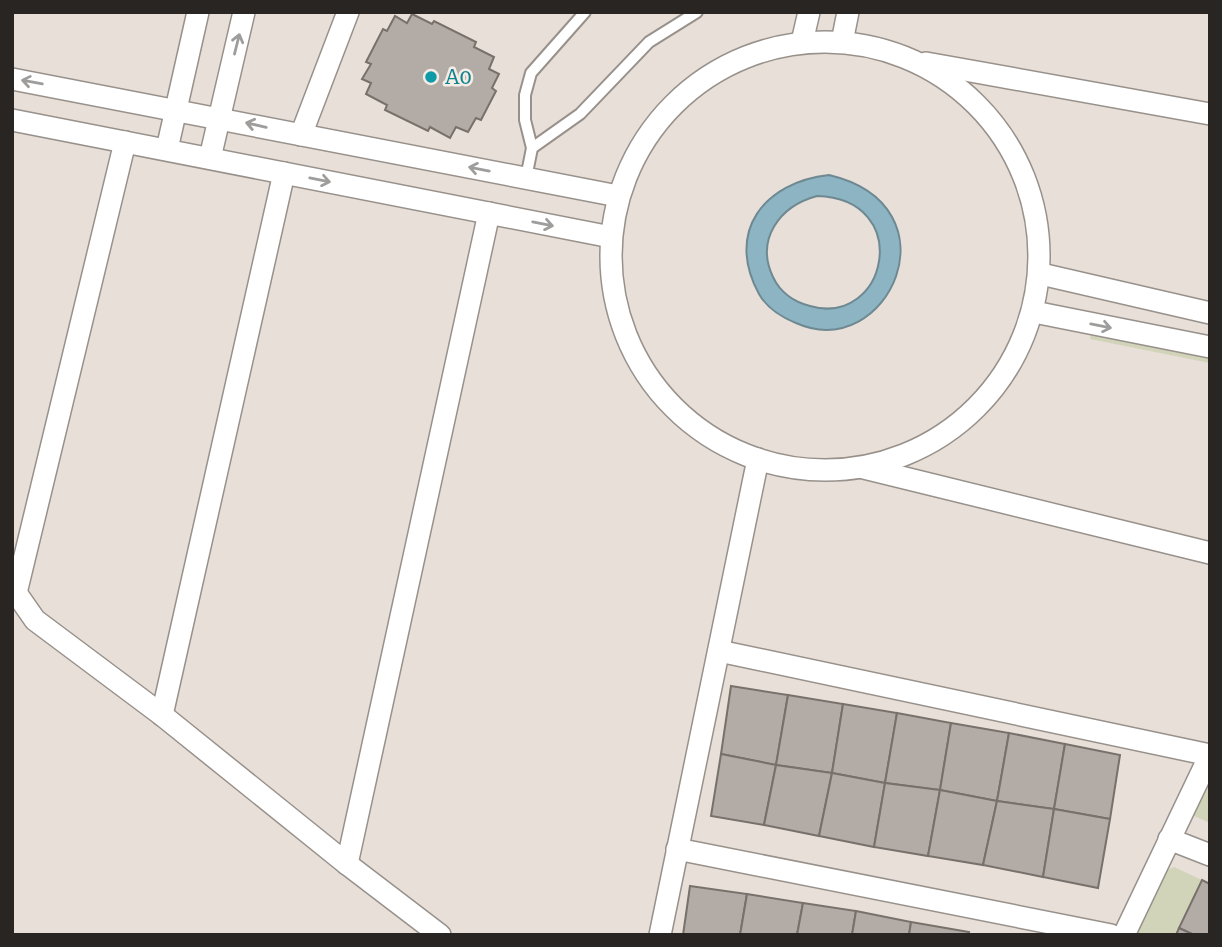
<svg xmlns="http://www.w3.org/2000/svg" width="1222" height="947" viewBox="0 0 1222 947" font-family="'Roboto Serif',serif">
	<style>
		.green { fill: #d2d4b9 }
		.water { fill: #8cb4c2; stroke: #6e8992; stroke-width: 2; fill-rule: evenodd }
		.building { fill: #b3aba5; stroke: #78716b; stroke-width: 2 }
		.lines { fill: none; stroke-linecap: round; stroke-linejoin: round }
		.lane-casing { stroke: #98918b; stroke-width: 14 }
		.street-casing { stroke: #98918b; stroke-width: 24 }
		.lane { stroke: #fff; stroke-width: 10 }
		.street { stroke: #fff; stroke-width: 21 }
		.oneway { stroke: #9e9d9c }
		.culture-dot { fill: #0f9aa8; stroke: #f4ece5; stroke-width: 2.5 }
		.labels { text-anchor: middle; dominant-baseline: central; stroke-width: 5; stroke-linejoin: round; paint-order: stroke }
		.culture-label { font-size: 21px; fill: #0d838f; stroke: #f4ece5; text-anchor: start }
	</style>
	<rect width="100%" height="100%" fill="#e7dfd8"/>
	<g class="green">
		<path d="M1093,325L1210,348V363L1090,339Z"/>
		<path d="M1210,772V823L1194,816L1192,807Z"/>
		<path d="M1174,867L1202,880L1176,935H1137L1167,870Z"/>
	</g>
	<path class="water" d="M829,175C960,206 888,364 796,323C781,317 767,308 759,294C725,232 764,182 829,175ZM817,196C915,199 887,328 810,306C794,302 780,292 773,277C755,239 780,206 817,196Z"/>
	<g class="building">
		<path d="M412,14L432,24L434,21L476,42L474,47L494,57L489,69L499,74L492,88L496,91L481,120L476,118L468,132L456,127L450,138L430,127L428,131L385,110L387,105L366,94L371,83L362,79L371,64L366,62L383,29L387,31L395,16L407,23Z"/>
		<path d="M731,686L788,695L776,765L721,754Z"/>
		<path d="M788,695L843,704L832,773L776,765Z"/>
		<path d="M843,704L897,713L885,783L832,773Z"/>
		<path d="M897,713L951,723L940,790L885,783Z"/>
		<path d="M951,723L1009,733L997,801L940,790Z"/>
		<path d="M1009,733L1065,744L1054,809L997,801Z"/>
		<path d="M1065,744L1120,755L1110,819L1054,809Z"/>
		<path d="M721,754L776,765L764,825L711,816Z"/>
		<path d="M776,765L832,773L819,836L764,825Z"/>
		<path d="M832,773L885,783L874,847L819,836Z"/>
		<path d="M885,783L940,790L928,856L874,847Z"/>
		<path d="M940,790L997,801L983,865L928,856Z"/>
		<path d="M997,801L1054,809L1043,877L983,865Z"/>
		<path d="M1054,809L1110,819L1098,888L1043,877Z"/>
		<path d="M1202,880L1210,884V935H1194L1179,928Z"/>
		<path d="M690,886L747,894L740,935H683Z"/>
		<path d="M747,894L803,903L797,935H740Z"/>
		<path d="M803,903L856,911L852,935H797Z"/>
		<path d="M856,911L911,922L909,935H852Z"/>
		<path d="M911,922L969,932L968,935H909Z"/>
		<path d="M1179,928L1194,935H1176Z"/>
	</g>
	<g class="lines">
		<defs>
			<g id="lane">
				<path d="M532,148L580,114L649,42L697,12"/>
				<path d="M526,178L532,148L525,120V95L531,73L585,12"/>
			</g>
			<g id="street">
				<path d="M802,42L809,12"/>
				<path d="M842,42L848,12"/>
				<circle cx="825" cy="256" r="214"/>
				<path d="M926,63L1210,114"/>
				<path d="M12,79L618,196"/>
				<path d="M12,120L611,237"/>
				<path d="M301,135L348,12"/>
				<path d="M167,149L198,12"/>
				<path d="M210,158L244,12"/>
				<path d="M1041,274L1210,313"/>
				<path d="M1034,312L1210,347"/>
				<path d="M864,468L1210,553"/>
				<path d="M12,587L35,620L162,715L347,864L440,935"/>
				<path d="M16,593L125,142"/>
				<path d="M719,651L1210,755L1124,935"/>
				<path d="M162,715L284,173"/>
				<path d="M1169,839L1210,855"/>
				<path d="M677,849L1111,935"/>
				<path d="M347,864L489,213"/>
				<path d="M660,935L758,459"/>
			</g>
		</defs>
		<use href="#lane" class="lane-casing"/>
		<use href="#street" class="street-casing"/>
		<use href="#lane" class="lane"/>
		<use href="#street" class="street"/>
	</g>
	<defs><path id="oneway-shaft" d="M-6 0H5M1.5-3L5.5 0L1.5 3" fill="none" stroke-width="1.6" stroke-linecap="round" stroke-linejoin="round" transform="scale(1.75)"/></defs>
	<g class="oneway">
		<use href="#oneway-shaft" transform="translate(237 44) rotate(-76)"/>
		<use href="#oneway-shaft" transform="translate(32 82) rotate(-170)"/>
		<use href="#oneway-shaft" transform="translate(256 125) rotate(-167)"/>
		<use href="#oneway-shaft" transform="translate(479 169) rotate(-169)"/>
		<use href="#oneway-shaft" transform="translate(320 180) rotate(11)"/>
		<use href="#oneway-shaft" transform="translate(543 224) rotate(11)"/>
		<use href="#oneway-shaft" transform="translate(1101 326) rotate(11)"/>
	</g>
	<circle class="culture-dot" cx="431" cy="77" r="7"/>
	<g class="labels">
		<g class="culture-label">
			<text x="445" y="77">A0</text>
		</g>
	</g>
	<rect width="1222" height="947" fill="none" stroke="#282523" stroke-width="28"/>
</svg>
